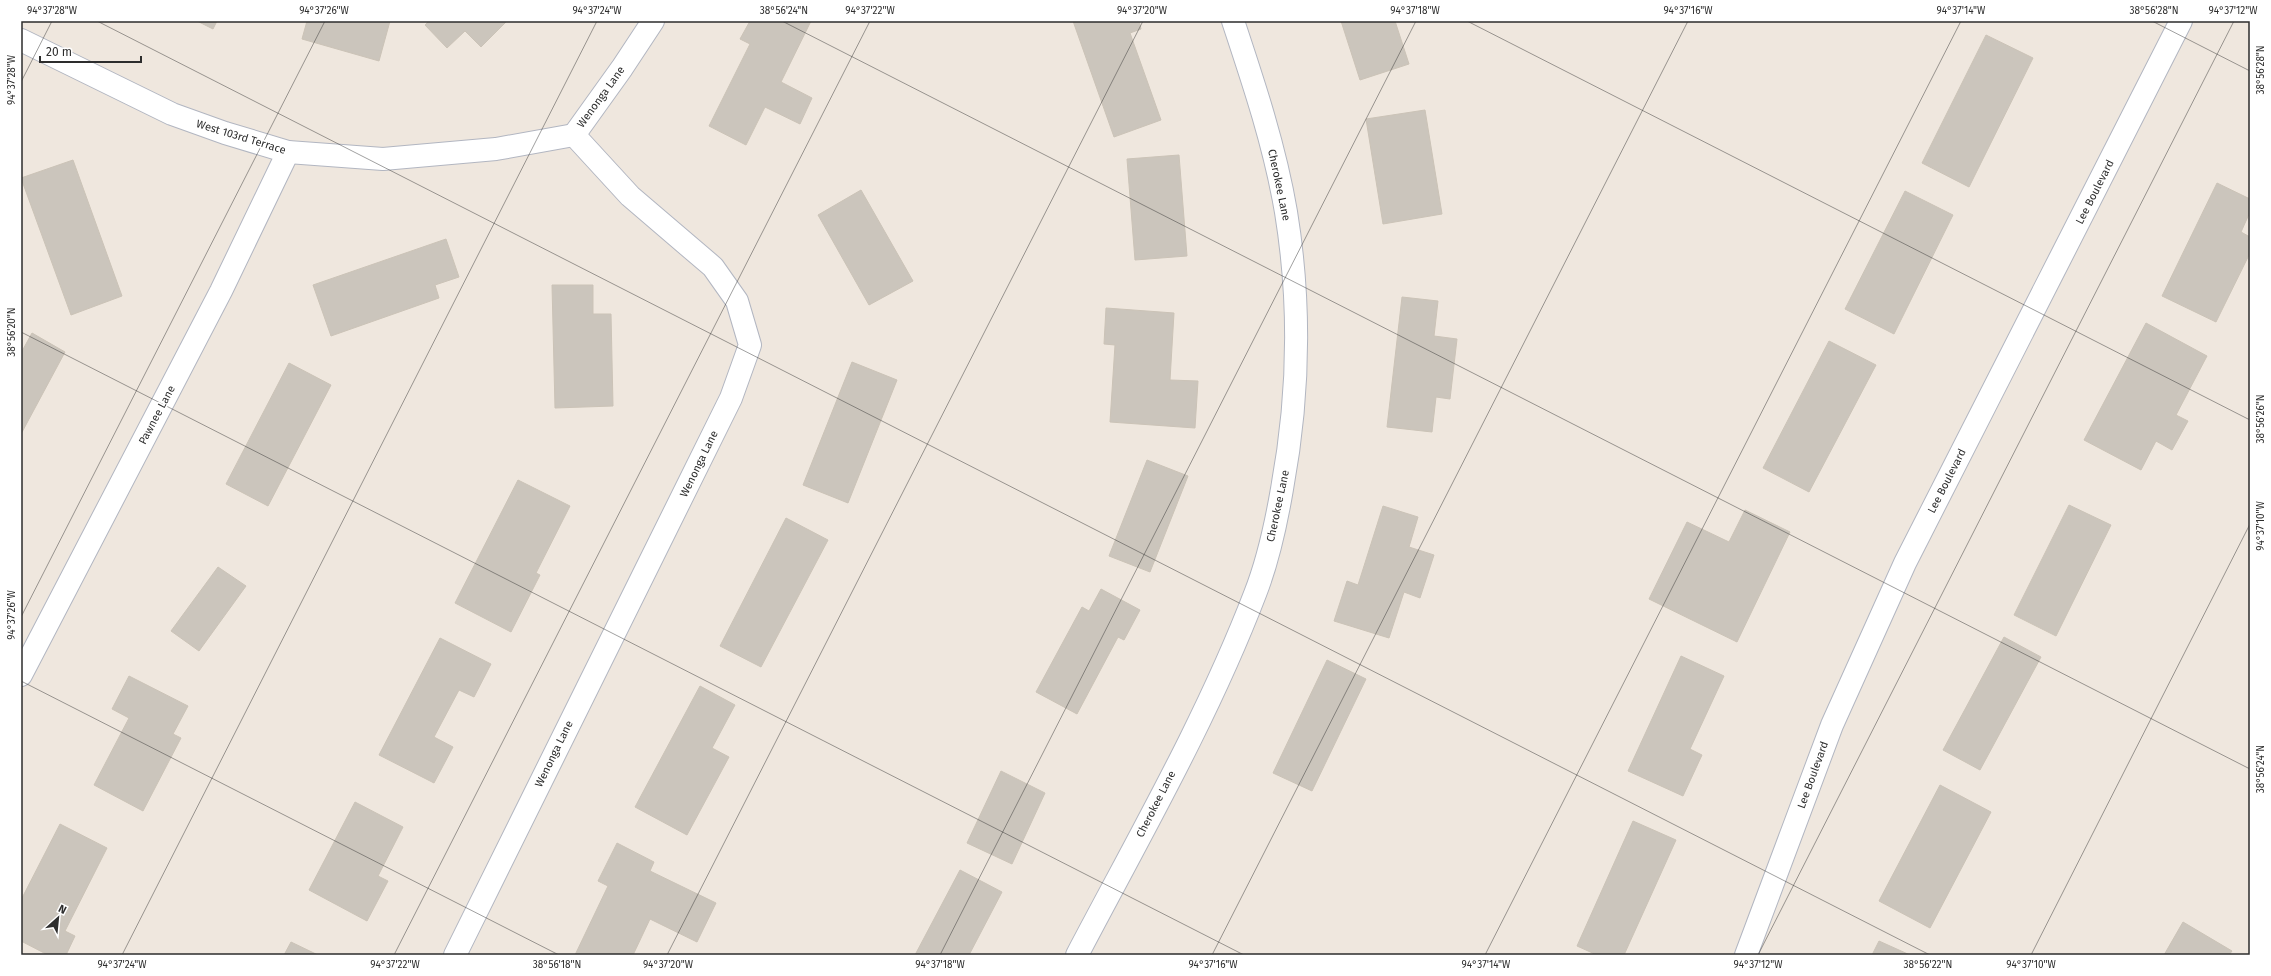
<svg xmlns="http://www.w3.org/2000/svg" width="2271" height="976" viewBox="0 0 2271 976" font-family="'Fira Sans',sans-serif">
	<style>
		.building { fill: #cbc5bc; stroke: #cbc3b7 }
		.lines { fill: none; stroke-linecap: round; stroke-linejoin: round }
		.minor-casing { stroke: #b2b6c1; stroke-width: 24 }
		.tertiary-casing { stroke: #b2b6c1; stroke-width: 24 }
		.minor { stroke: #fff; stroke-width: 22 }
		.tertiary { stroke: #fff; stroke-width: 22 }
		.ticks { fill: none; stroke: #2d2d2d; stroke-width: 1; stroke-opacity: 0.45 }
		.labels { text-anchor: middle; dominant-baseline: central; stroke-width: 3.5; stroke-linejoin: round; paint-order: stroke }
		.street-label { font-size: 11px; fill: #2d2d2d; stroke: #fff }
		.neatline { fill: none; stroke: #2d2d2d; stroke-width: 1.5 }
		.ticks-label { font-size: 10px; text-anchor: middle; fill: #2d2d2d }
	</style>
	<rect width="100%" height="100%" fill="#efe7de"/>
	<g class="building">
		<path d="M197,21H217L213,29Z"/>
		<path d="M307,21H390L379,61L302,39Z"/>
		<path d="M429,21H507L481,47L465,31L447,48L425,25Z"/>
		<path d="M750,21H811L781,82L812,98L800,124L765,107L746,145L709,126L750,44L740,39Z"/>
		<path d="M1073,21H1139L1141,29L1130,33L1161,120L1114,137Z"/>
		<path d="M1341,21H1395L1409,64L1360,80Z"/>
		<path d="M1986,35L2033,58L1969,187L1922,163Z"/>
		<path d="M1425,110L1442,214L1383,224L1366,119Z"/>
		<path d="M1179,155L1187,256L1135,260L1127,159Z"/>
		<path d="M73,160L122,296L71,315L21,178Z"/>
		<path d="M2217,183L2250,199V212L2241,232L2250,237V253L2216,322L2162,296Z"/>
		<path d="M861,190L913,281L869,305L818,215Z"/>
		<path d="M1905,191L1953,215L1894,334L1845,309Z"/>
		<path d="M446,239L459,277L435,285L439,298L331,336L313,285Z"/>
		<path d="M552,285H593V314H611L613,406L555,408Z"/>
		<path d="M1402,297L1438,301L1434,336L1457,339L1450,399L1436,397L1432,432L1387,427Z"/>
		<path d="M1106,308L1174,313L1170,380L1198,381L1195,428L1110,422L1115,345L1104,344Z"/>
		<path d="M2146,323L2207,356L2176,415L2188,421L2172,450L2156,441L2141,470L2084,440Z"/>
		<path d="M32,333L65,352L21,434V353Z"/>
		<path d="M1829,341L1876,365L1809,492L1763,468Z"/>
		<path d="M852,362L897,380L848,503L803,485Z"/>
		<path d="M289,363L331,385L268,506L226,484Z"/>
		<path d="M1147,460L1188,476L1150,572L1109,556Z"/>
		<path d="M518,480L570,506L536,573L540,575L511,632L455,603Z"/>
		<path d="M2069,505L2111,525L2056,636L2014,615Z"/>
		<path d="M1383,506L1418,517L1409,547L1434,555L1420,598L1404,592L1389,638L1334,621L1347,581L1358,585Z"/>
		<path d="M1745,510L1790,532L1737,642L1649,599L1687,522L1729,542Z"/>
		<path d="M786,518L828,540L761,667L720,646Z"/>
		<path d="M218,567L246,586L199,651L171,631Z"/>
		<path d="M1101,589L1140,610L1124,640L1118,637L1077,714L1036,692L1082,607L1089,611Z"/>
		<path d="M2004,637L2041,657L1980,770L1943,750Z"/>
		<path d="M440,638L491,664L474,697L459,690L434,737L453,747L434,783L379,755Z"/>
		<path d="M1681,656L1724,676L1690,749L1702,755L1683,796L1628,771Z"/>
		<path d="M1327,660L1366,679L1312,791L1273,773Z"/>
		<path d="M129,676L188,706L173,734L181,738L143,811L94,785L129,718L112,709Z"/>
		<path d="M700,686L735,705L712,748L729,757L687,835L635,807Z"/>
		<path d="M1001,771L1045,793L1012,864L967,843Z"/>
		<path d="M1940,785L1991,812L1930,928L1879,901Z"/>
		<path d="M355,802L403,827L378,876L388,881L367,921L309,890Z"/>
		<path d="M1633,821L1676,840L1624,955H1597L1577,946Z"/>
		<path d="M60,824L107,848L65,931L75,936L66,955H48L21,941V900Z"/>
		<path d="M617,843L654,862L650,871L716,903L697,942L650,919L633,955H575L608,886L598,881Z"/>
		<path d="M960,870L1002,892L969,955H915Z"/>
		<path d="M2183,922L2232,951L2229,955H2164Z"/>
		<path d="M1879,941L1910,955H1872Z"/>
		<path d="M291,942L318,955H284Z"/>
	</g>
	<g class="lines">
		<defs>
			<g id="minor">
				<path d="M21,40L172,114L225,133L288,152L383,159L496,149L574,135"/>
				<path d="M574,135L622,68L653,21"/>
				<path d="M21,675L221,291L288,152"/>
				<path d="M455,955L731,398L750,345L737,301L713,267L630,196L574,135"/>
				<path d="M1077,955C1139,837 1207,719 1255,594C1268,561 1276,524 1282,489C1299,397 1301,304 1286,212C1275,147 1254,84 1233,21"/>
			</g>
			<path id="tertiary" d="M1746,955L1832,725L1905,563L2181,21"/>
		</defs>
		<use href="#minor" class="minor-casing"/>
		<use href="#tertiary" class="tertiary-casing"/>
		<use href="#minor" class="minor"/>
		<use href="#tertiary" class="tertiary"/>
	</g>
	<path class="ticks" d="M97,21L1930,955M782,21L2250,769M1467,21L2250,420M2152,21L2250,71M21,82L52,21M21,332L1244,955M21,617L325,21M21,681L559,955M122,955L597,21M394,955L870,21M667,955L1143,21M940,955L1416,21M1212,955L1688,21M1485,955L1961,21M1758,955L2234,21M2031,955L2250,524"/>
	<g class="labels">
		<g class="street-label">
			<text transform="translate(601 97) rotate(-54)">Wenonga Lane</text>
			<text transform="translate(241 137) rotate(17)">West 103rd Terrace</text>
			<text transform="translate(1279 185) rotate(78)">Cherokee Lane</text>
			<text transform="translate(2095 192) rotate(-63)">Lee Boulevard</text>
			<text transform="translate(157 415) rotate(-62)">Pawnee Lane</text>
			<text transform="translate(699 464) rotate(-64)">Wenonga Lane</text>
			<text transform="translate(1947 481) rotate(-63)">Lee Boulevard</text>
			<text transform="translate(1278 506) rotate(-78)">Cherokee Lane</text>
			<text transform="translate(554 754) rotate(-64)">Wenonga Lane</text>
			<text transform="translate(1813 775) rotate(-70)">Lee Boulevard</text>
			<text transform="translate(1156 804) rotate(-63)">Cherokee Lane</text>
		</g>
	</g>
	<rect width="2271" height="976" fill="none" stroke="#ffffff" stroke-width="44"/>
	<g transform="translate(58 918) rotate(27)" stroke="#ffffff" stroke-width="3" paint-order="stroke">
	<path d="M0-3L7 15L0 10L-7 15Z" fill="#2d2d2d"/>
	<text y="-6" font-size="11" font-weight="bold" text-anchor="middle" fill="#2d2d2d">N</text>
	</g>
	<path d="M40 56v6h101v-6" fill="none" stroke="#2d2d2d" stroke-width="2"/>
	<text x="46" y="56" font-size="12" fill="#2d2d2d" stroke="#ffffff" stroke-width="3" paint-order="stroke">20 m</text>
	<rect x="22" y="22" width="2227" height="932" class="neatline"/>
	<g class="ticks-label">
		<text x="52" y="14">94°37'28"W</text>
		<text x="324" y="14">94°37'26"W</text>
		<text x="597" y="14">94°37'24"W</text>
		<text x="784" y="14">38°56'24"N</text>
		<text x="870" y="14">94°37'22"W</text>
		<text x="1142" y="14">94°37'20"W</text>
		<text x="1415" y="14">94°37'18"W</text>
		<text x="1688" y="14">94°37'16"W</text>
		<text x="1961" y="14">94°37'14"W</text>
		<text x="2154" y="14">38°56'28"N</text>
		<text x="2233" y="14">94°37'12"W</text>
		<text transform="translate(2260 70) rotate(-90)" y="4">38°56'28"N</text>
		<text transform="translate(11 80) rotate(-90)" y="4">94°37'28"W</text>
		<text transform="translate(11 332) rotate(-90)" y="4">38°56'20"N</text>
		<text transform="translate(2260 419) rotate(-90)" y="4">38°56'26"N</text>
		<text transform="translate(2260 526) rotate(-90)" y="4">94°37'10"W</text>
		<text transform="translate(11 615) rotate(-90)" y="4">94°37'26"W</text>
		<text transform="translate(2260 769) rotate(-90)" y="4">38°56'24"N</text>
		<text x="122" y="968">94°37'24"W</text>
		<text x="395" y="968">94°37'22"W</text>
		<text x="557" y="968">38°56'18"N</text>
		<text x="668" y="968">94°37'20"W</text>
		<text x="940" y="968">94°37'18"W</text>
		<text x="1213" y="968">94°37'16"W</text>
		<text x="1486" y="968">94°37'14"W</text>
		<text x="1758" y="968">94°37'12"W</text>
		<text x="1928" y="968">38°56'22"N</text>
		<text x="2031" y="968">94°37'10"W</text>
	</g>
</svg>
